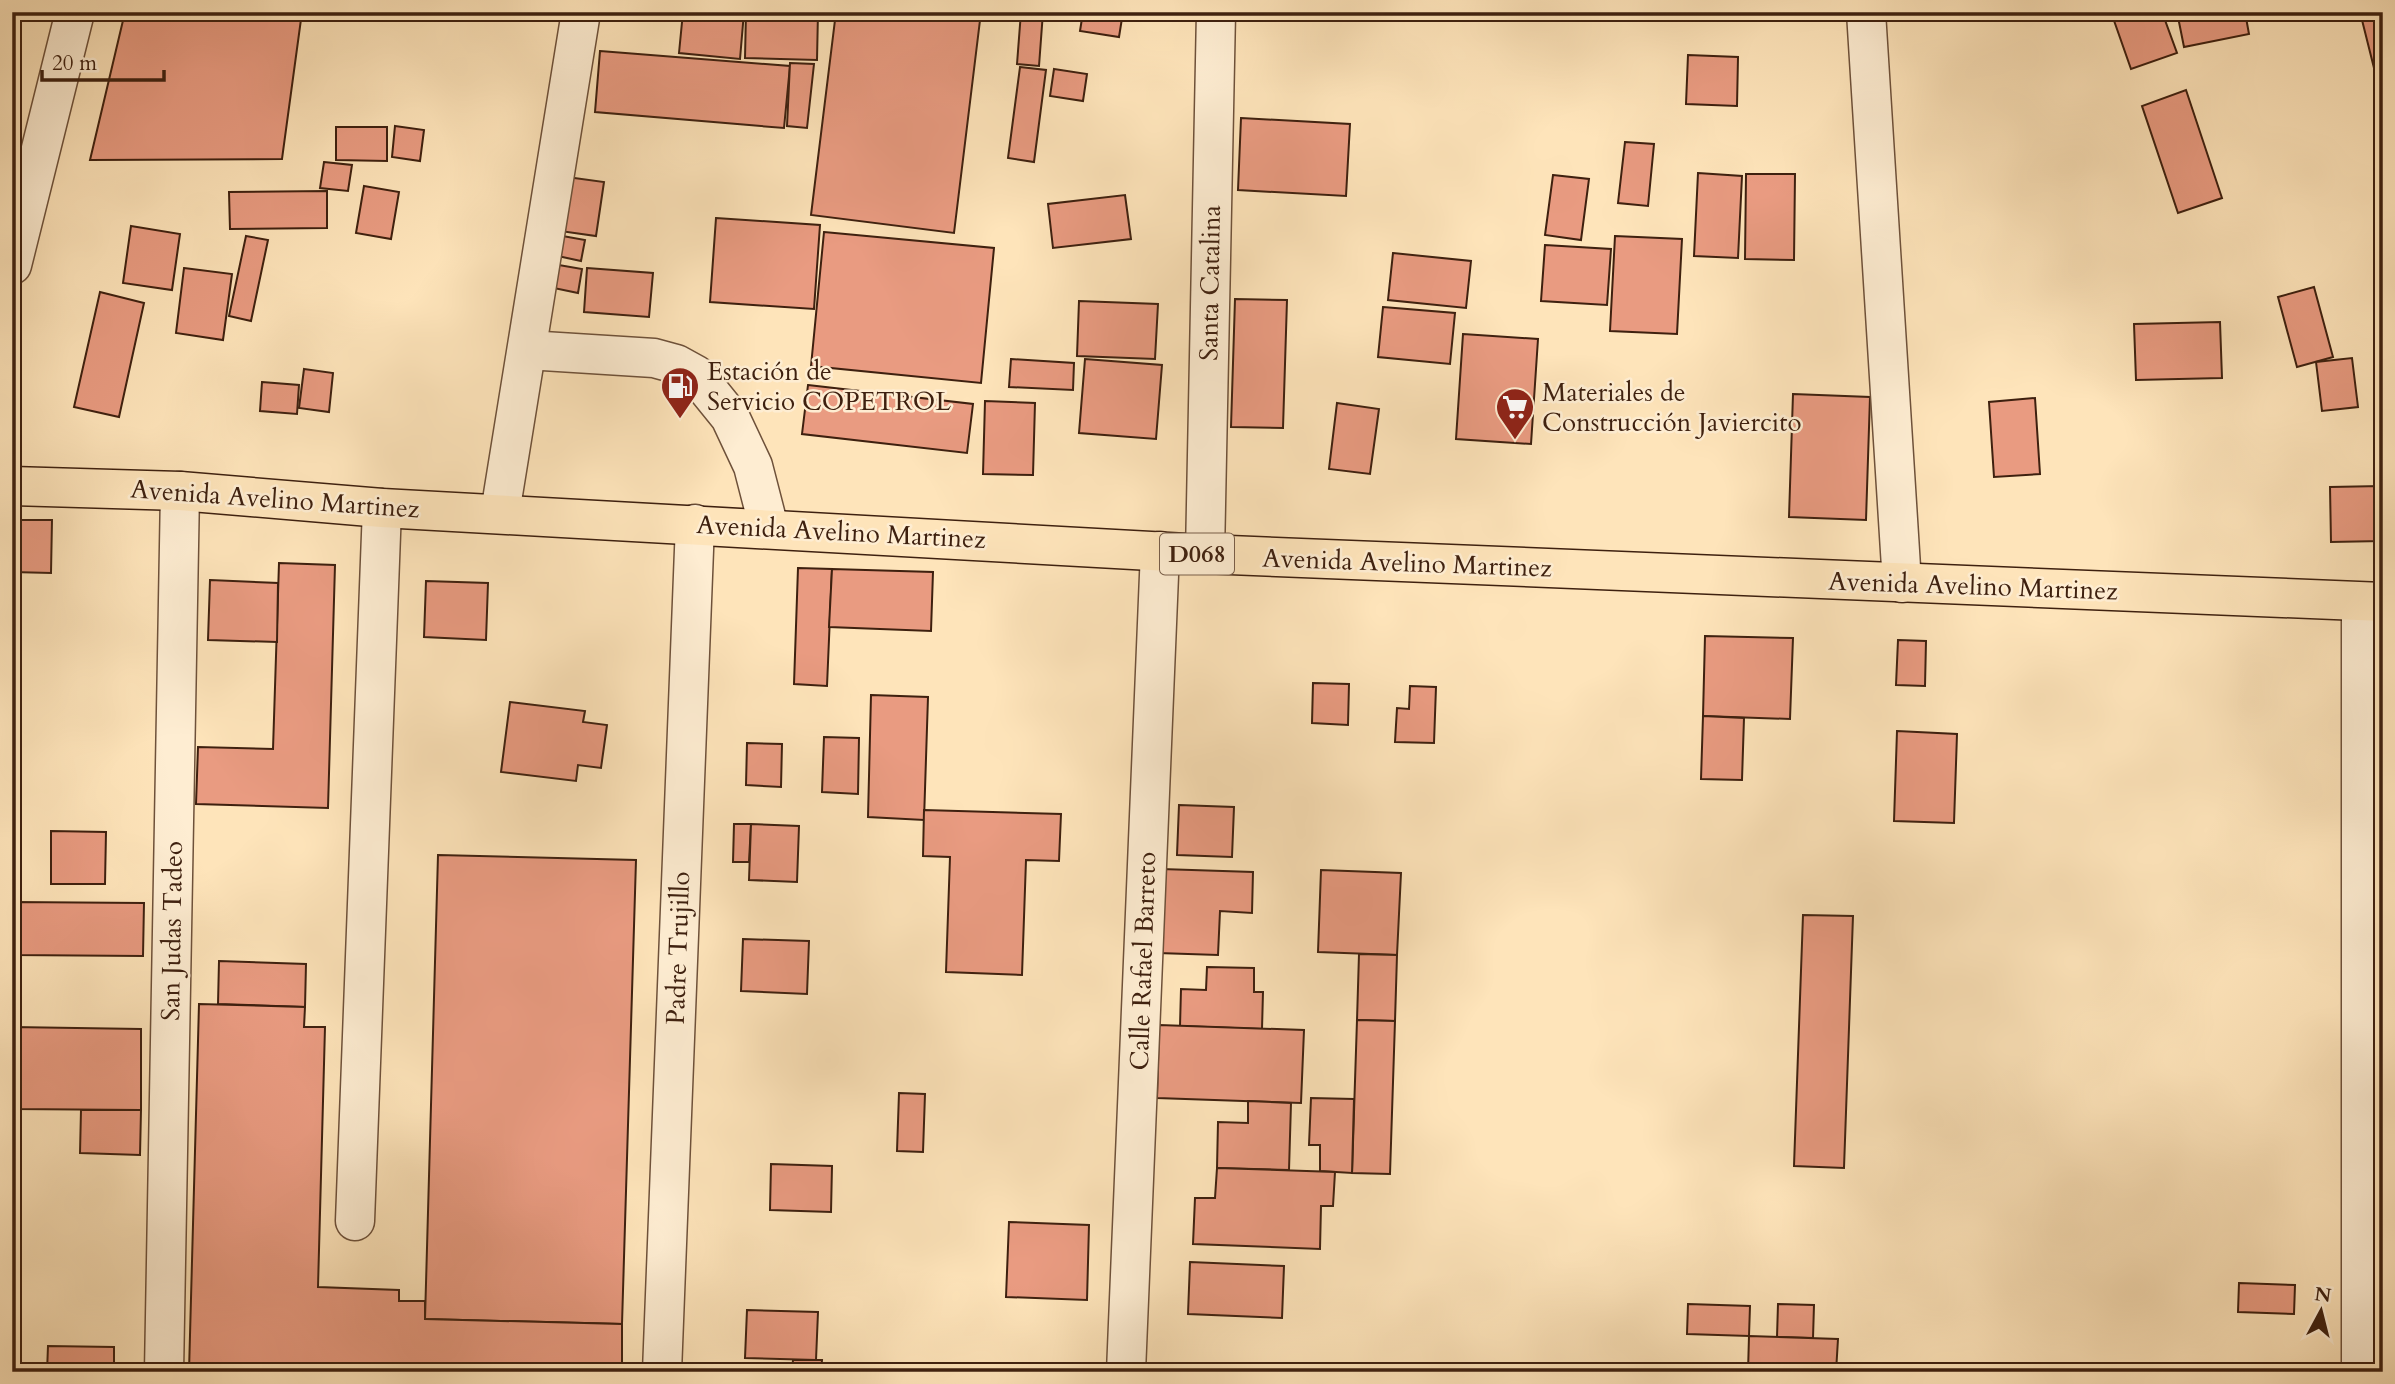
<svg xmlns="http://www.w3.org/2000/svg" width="2395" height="1384" viewBox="0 0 2395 1384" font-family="Cardo,serif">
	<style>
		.building { fill: #e99b81; stroke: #3e200f; stroke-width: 2 }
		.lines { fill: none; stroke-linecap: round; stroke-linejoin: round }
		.minor-casing { stroke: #6e513a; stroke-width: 41 }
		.major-casing { stroke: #3e200f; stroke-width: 41 }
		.minor { stroke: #feedd2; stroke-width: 38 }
		.major { stroke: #fee4ba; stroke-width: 38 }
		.labels { text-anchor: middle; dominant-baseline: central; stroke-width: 5; stroke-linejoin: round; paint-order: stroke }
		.shield { fill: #feedd2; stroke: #785e4a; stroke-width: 2 }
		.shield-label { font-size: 24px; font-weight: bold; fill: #3e200f }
		.street-label { font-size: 26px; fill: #3e200f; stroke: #feedd2 }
		.poi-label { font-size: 26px; fill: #3e200f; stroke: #feedd2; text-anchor: start }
	</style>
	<rect width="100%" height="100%" fill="#fee4ba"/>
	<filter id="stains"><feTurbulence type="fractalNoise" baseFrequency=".00286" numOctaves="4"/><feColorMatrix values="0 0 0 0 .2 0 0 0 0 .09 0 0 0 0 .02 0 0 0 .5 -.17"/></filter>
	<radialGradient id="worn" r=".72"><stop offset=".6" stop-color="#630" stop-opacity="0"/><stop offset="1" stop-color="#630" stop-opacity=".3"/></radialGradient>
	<g class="building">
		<path d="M125,12H302L282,159L90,160Z"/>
		<path d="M605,12H677L676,20Z"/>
		<path d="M683,12H744L740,59L679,53Z"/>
		<path d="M746,12H818L817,60L745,58Z"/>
		<path d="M836,12H981L954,233L811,215Z"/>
		<path d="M1021,12H1043L1039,66L1017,64Z"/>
		<path d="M1083,12H1123L1119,37L1080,31Z"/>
		<path d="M1320,12H1364L1363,17Z"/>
		<path d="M2111,12H2162L2177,53L2131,69Z"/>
		<path d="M2177,12H2245L2249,34L2184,47Z"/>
		<path d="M2360,12H2383V66L2374,68Z"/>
		<path d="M600,51L790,66L784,128L595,112Z"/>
		<path d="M1688,55L1738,57L1737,106L1686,104Z"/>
		<path d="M790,63L814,64L807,128L787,126Z"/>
		<path d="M1020,67L1046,70L1034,162L1008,158Z"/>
		<path d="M1054,69L1087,74L1083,101L1050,96Z"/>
		<path d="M2186,90L2222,198L2178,213L2142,106Z"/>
		<path d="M1241,118L1350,124L1346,196L1238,190Z"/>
		<path d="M395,126L424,130L420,161L392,157Z"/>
		<path d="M336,127H387V161L336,160Z"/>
		<path d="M1625,142L1654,144L1648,206L1618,203Z"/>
		<path d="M324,162L352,165L348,191L320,188Z"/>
		<path d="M1698,173L1742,176L1738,258L1694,256Z"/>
		<path d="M1746,174H1795L1794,260L1745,259Z"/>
		<path d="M1553,175L1589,179L1581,240L1545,235Z"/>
		<path d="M567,177L604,182L596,236L560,231Z"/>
		<path d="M364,186L399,192L391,239L356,233Z"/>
		<path d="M327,191V228L230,229L229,192Z"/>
		<path d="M1125,195L1131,239L1053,248L1048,204Z"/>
		<path d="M716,218L820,225L814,309L710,302Z"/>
		<path d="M131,226L180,234L172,290L123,283Z"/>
		<path d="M824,232L994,248L981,383L811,366Z"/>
		<path d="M557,235L585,240L581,261L553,255Z"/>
		<path d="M246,236L268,240L251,321L229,316Z"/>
		<path d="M1615,236L1682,239L1677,334L1610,331Z"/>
		<path d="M1545,245L1611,249L1607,305L1541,301Z"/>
		<path d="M1393,253L1471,261L1466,308L1388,300Z"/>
		<path d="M553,264L582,269L578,293L549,287Z"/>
		<path d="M184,268L232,274L223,340L176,333Z"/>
		<path d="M587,268L653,273L649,317L584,312Z"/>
		<path d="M2314,287L2333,357L2297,367L2278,297Z"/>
		<path d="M100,292L144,303L119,417L74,407Z"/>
		<path d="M1235,299L1287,300L1283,428L1231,427Z"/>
		<path d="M1079,301L1158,304L1155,359L1077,356Z"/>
		<path d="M1383,307L1455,313L1450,364L1378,357Z"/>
		<path d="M2220,322L2222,378L2136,380L2134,324Z"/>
		<path d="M1463,334L1538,339L1531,444L1456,439Z"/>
		<path d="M2352,358L2358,407L2322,411L2316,362Z"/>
		<path d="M1011,359L1074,363L1073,390L1009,387Z"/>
		<path d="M1085,359L1162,365L1156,439L1079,433Z"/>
		<path d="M304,369L333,373L329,412L299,408Z"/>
		<path d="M262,382L299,385L297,414L260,411Z"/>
		<path d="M808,385L973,404L967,453L802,434Z"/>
		<path d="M1793,394L1870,397L1866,520L1789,517Z"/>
		<path d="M2035,398L2040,474L1994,477L1989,402Z"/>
		<path d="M985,401L1035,403L1033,475L983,474Z"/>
		<path d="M1337,403L1379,409L1370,474L1329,469Z"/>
		<path d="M2381,486L2382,541L2331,542L2330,487Z"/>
		<path d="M12,520H52L51,573L12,572Z"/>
		<path d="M279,563L335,565L328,808L196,804L198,747L273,749Z"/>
		<path d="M798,568L832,569L827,686L794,684Z"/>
		<path d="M832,569L933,572L931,631L829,627Z"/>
		<path d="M210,580L278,583L277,642L208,640Z"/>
		<path d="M426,581L488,583L486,640L424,637Z"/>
		<path d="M1705,636L1793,638L1790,719L1703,716Z"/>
		<path d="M1898,640L1926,641L1925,686L1896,685Z"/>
		<path d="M1313,683L1349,684L1348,725L1312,723Z"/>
		<path d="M1410,686L1436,687L1434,743L1395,742L1397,708L1409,709Z"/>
		<path d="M871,695L928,697L924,820L868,817Z"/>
		<path d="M510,702L585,711L583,722L607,725L601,768L578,765L576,781L501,772Z"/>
		<path d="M1703,716L1744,718L1742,780L1701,779Z"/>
		<path d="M1897,731L1957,734L1954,823L1894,821Z"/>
		<path d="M824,737L859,738L858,794L822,792Z"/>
		<path d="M747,743L782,744L781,787L746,785Z"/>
		<path d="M1179,805L1234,807L1232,857L1177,855Z"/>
		<path d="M924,810L1061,814L1059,861L1026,860L1022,975L946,972L950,857L923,856Z"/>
		<path d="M734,824H751L749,862H733Z"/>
		<path d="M751,824L799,826L797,882L749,880Z"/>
		<path d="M51,831L106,832L105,884H51Z"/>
		<path d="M438,855L636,860L622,1324L425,1319Z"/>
		<path d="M1161,869L1253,872L1252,913L1220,911L1218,955L1158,953Z"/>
		<path d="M1321,870L1401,873L1397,955L1318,952Z"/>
		<path d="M12,902L144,903L143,956L12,955Z"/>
		<path d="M1803,915L1853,916L1844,1168L1794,1166Z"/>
		<path d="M743,939L809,941L807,994L741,991Z"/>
		<path d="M1359,954L1397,955L1395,1021L1357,1020Z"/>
		<path d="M219,961L306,964L305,1007L218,1004Z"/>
		<path d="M1207,967L1254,968V992H1263L1262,1029L1180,1026L1181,989L1206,990Z"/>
		<path d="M199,1004L305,1007L304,1027H325L318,1287L399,1290V1301H425V1319L622,1324V1372H189Z"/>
		<path d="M1357,1020L1395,1021L1390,1174L1352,1173Z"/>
		<path d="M1159,1025L1304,1030L1301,1103L1157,1098Z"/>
		<path d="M12,1027L141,1029V1110L12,1109Z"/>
		<path d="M899,1093L925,1094L923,1152L897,1151Z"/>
		<path d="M1311,1098L1354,1099L1352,1173L1320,1171V1145H1309Z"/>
		<path d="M1248,1101L1291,1103L1289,1170L1217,1168L1218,1122L1248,1123Z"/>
		<path d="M81,1110H141L140,1155L80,1153Z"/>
		<path d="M771,1164L832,1166L831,1212L770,1210Z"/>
		<path d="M1217,1168L1335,1172L1333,1206H1321L1320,1249L1193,1244L1195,1198H1215Z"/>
		<path d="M1009,1222L1089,1225L1087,1300L1006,1297Z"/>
		<path d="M1190,1262L1284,1266L1282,1318L1188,1314Z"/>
		<path d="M2239,1283L2295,1285L2294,1314L2238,1312Z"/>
		<path d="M1688,1304L1750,1306L1749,1336L1687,1334Z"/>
		<path d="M1778,1304L1814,1305L1813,1338L1777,1337Z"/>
		<path d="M747,1310L818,1312L816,1360L745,1358Z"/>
		<path d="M1749,1336L1838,1339L1836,1372H1748Z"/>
		<path d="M48,1346L114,1347V1372H47Z"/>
		<path d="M793,1360H822L821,1372H792Z"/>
	</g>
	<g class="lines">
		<defs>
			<g id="minor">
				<path d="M1866,12L1902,583"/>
				<path d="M12,265L75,12"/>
				<path d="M527,350L654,358L676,364L696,375L730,417L753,466L769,528"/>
				<path d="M500,513L581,12"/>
				<path d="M1205,554L1216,12"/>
				<path d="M2361,602V1372"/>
				<path d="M355,1221L382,508"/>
				<path d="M164,1372L180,491"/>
				<path d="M662,1372L695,524"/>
				<path d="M1126,1372L1160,551"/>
			</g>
			<path id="major" d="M12,486L180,491L382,508L1205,554L2383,602"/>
		</defs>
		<use href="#minor" class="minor-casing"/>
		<use href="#major" class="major-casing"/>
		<use href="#minor" class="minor"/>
		<use href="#major" class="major"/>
	</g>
	<defs>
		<symbol id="fuel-pin" viewBox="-11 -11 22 30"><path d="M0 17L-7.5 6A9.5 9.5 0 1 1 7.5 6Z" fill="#8f2418" stroke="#feedd2"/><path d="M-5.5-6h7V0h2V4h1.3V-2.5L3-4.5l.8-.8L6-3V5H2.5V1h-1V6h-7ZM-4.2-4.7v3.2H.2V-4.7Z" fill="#fff"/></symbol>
		<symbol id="supermarket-pin" viewBox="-11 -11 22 30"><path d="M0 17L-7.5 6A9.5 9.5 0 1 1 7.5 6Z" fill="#8f2418" stroke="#feedd2"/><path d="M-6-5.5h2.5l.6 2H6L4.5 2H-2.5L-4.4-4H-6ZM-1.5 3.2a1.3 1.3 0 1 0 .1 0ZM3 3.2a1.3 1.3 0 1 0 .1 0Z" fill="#fff"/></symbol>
	</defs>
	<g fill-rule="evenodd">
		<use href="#fuel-pin" x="658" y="364" width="44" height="60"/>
		<use href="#supermarket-pin" x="1493" y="385" width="44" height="60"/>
	</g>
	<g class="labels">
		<rect class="shield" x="1160" y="533.5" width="74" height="41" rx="5"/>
		<g class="shield-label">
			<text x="1197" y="554">D068</text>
		</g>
		<g class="street-label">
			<text transform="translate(1210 283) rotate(-89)">Santa Catalina</text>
			<text transform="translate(275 499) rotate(4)">Avenida Avelino Martinez</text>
			<text transform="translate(841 532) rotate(3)">Avenida Avelino Martinez</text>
			<text transform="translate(1407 563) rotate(2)">Avenida Avelino Martinez</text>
			<text transform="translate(1973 586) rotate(2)">Avenida Avelino Martinez</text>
			<text transform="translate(172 931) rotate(-89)">San Judas Tadeo</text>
			<text transform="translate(678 948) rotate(-88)">Padre Trujillo</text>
			<text transform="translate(1143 961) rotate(-88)">Calle Rafael Barreto</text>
		</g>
		<g class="poi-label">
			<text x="707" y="371">Estación de<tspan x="707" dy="30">Servicio COPETROL</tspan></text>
			<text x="1542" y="392">Materiales de<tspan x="1542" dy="30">Construcción Javiercito</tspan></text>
		</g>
	</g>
	<rect width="2395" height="1384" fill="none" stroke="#fee4ba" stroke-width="42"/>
	<rect x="14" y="14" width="2367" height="1356" fill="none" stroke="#3e200f" stroke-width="3.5"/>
	<rect x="21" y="21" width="2353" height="1342" fill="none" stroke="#3e200f" stroke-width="2"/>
	<g transform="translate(2321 1311) rotate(7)" stroke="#feedd2" stroke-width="5" paint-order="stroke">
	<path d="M0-5L12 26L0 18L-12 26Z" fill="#3e200f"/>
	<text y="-10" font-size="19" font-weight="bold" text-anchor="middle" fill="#3e200f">N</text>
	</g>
	<path d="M42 70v10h122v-10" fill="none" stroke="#3e200f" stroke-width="3.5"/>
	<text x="52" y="70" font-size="21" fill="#3e200f" stroke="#feedd2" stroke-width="5" paint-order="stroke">20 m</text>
	<rect width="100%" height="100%" filter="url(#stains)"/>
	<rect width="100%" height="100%" fill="url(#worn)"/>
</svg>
